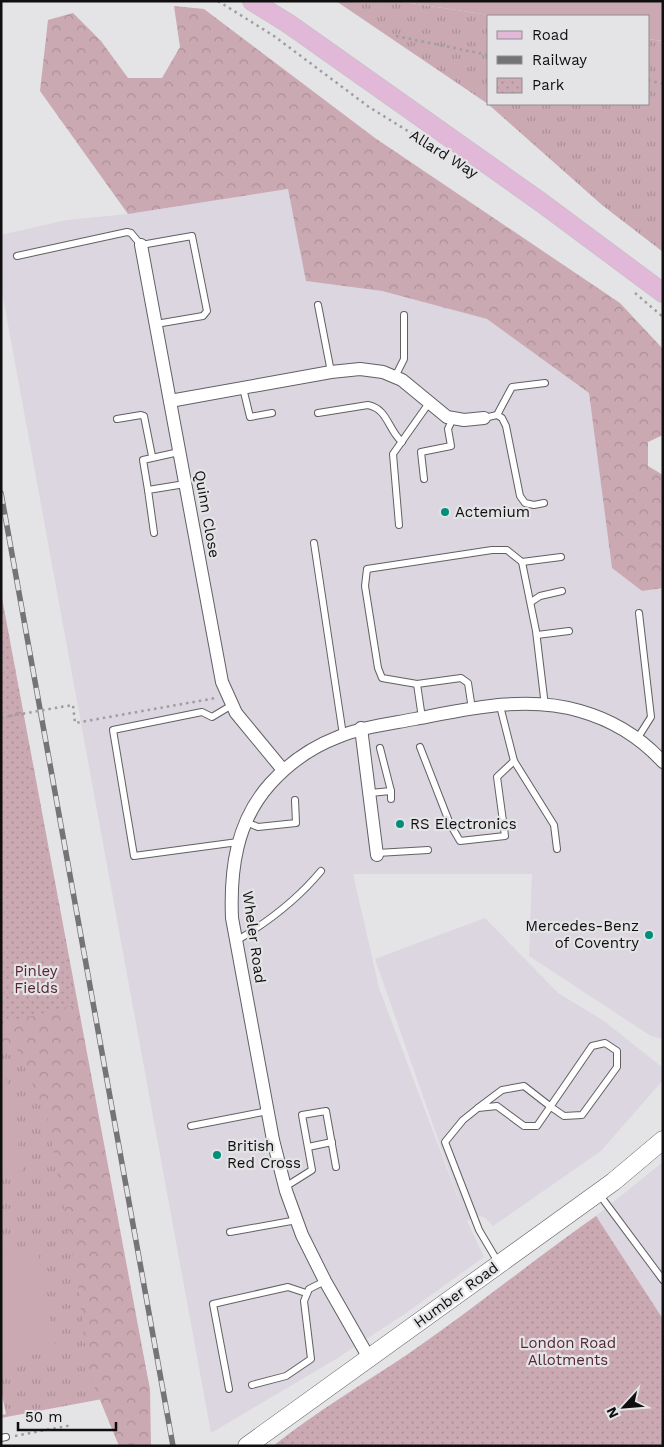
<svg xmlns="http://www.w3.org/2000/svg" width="664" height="1447" viewBox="0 0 664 1447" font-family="'Work Sans',sans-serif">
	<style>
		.built { fill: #dbd6e0 }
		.grass { fill: url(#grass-tufts) }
		.forest { fill: url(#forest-crowns) }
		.park { fill: url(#park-dots) }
		.pitch { fill: #caa9b2 }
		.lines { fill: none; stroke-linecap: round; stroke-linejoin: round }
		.service-casing { stroke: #616063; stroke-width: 8 }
		.minor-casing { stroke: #616063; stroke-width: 14 }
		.secondary-casing { stroke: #616063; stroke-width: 19 }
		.primary-casing { stroke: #c1c1c1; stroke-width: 20 }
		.path { stroke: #9e9ea0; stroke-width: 2.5; stroke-dasharray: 2.5 4; stroke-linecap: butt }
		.service { stroke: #fff; stroke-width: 6 }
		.minor { stroke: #fff; stroke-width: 12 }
		.secondary { stroke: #fff; stroke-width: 18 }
		.primary { stroke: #e2b8d9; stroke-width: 19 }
		.rail-casing { stroke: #747375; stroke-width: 5.5 }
		.rail { stroke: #e4e3e6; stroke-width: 4; stroke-dasharray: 11; stroke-linecap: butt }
		.path-bridge { stroke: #9e9ea0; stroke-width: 2.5; stroke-dasharray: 2.5 4; stroke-linecap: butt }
		.poi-dot { fill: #008f7a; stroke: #e4e3e6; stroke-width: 2 }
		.labels { text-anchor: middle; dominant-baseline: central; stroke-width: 4.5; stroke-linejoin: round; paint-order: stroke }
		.street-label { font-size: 15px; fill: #0f0f10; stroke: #e4e3e6 }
		.poi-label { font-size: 15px; fill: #0f0f10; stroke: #e4e3e6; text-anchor: start }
		.park-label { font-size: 15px; fill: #552635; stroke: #e4e3e6 }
	</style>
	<defs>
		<pattern id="grass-tufts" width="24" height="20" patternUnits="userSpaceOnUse" patternTransform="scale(1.25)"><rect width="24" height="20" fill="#caa9b2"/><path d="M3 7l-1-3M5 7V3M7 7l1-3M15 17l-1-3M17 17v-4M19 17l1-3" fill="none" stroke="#ac9098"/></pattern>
		<pattern id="forest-crowns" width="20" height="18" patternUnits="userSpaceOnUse" patternTransform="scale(1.25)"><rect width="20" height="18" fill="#caa9b2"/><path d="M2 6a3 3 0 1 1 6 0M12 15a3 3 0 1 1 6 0" fill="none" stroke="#ac9098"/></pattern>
		<pattern id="park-dots" width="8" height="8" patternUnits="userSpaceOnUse" patternTransform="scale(1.25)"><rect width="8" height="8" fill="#caa9b2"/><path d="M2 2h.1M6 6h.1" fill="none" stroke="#ac9098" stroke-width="1.8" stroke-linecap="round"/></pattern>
	</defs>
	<rect width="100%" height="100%" fill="#e4e3e6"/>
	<g class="built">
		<path d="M288,189L307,281L382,291L487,319L589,393L612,568L642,591L663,588V1039L651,1036L529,956L532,874H353L379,988L466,1219L375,959L485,918L558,993L604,1021L663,1068V1080L601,1151L493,1226L484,1217L476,1216L467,1221L484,1257L406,1313L336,1359L211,1433L1,286V235L66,220L128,214Z"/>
		<path d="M663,1162V1319L596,1216Z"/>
	</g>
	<g class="grass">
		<path d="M336,1H397L496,16H488V104Z"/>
		<path d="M648,39L663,41V252L602,205L488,104H648Z"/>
		<path d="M75,1005L150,1390L1,1418V1415L6,1414L1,1390V1024Z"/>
	</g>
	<g class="forest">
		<path d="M174,6L204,9L375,138L620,303L663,349V435L648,442V466L663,475V588L642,591L612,568L589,393L487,319L382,291L306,281L288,189L128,214L40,91L48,20L73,13L101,41L128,78H162L180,47Z"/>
		<path d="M2,598L150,1390L151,1446H119L88,1371L78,1284L47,1117L16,1047L1,1041Z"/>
	</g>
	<g class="park">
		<path d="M1,598L20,708L7,713L8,721H21L75,1005L1,1024Z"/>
		<path d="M596,1216L663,1319V1446H273C316,1412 363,1384 408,1354C472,1310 532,1261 596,1216Z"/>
	</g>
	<g class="pitch">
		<path d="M397,1H663V41L648,39V16H496Z"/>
		<path d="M1,1066H4L23,1171L1,1175Z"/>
		<path d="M37,1246L56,1351L1,1360V1252Z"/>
	</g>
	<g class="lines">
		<defs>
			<g id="service">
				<path d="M17,256L127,232L131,233L141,245L192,236L207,311L203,316L156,324"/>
				<path d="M318,305L331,372"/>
				<path d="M395,377L404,359V315"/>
				<path d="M243,388L250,417L272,413"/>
				<path d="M318,413L368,405C388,409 388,430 402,442"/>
				<path d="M497,415L512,387L545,383"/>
				<path d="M484,418L497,415L502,418L506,426L520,496L525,503L534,505L544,503"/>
				<path d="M117,419L141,415L144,416L152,456"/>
				<path d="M424,479L421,452L451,446L448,429L453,418"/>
				<path d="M148,490L143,460L179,452"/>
				<path d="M399,525L393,454L429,403"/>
				<path d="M154,533L148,490L185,484"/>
				<path d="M314,543L343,735"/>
				<path d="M522,562L561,557"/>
				<path d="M531,602L540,596L562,591"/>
				<path d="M537,635L569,631"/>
				<path d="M417,684L422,718"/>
				<path d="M232,705L212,717L202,712L113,730L134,856L238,842"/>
				<path d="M500,706L514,761L554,825L557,849"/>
				<path d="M472,709L468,683L461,678L417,684L382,678L378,668L365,586L367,569L492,550H507L522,562L536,631L545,706"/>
				<path d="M637,739L651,717L639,613"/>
				<path d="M420,747L450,824L460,841L505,836L497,777L514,761"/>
				<path d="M380,748L391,791V799"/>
				<path d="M370,793L391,791"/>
				<path d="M246,822L258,827L296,823L295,800"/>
				<path d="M377,853L428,850"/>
				<path d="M236,941C268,922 297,900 321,871"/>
				<path d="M551,1107L564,1116L582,1115L617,1067V1051L605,1043L592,1046L537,1126H524L497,1106L478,1108L502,1090L524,1086L551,1107"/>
				<path d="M478,1108L463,1120L445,1142L479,1230L498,1262"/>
				<path d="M191,1126L268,1111"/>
				<path d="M308,1147L332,1142"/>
				<path d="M285,1187L312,1170L302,1115L326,1111L336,1167"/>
				<path d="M599,1194L663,1280"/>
				<path d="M230,1232L297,1220"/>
				<path d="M252,1385L286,1376L311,1359L304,1301L309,1289L325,1281"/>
				<path d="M229,1389L213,1304L288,1287L306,1293"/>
				<path d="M1,1438L6,1437"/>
			</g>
			<g id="minor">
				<path d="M141,245L222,682L236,713L283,770"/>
				<path d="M170,401L331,372L360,369L383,372L402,380L447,417L464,420L484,418"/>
				<path d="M361,728L377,855"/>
				<path d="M369,1358L325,1281L302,1235L286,1191L273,1140L232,918C230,870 236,822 270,784C288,764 312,747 338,737C362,727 389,724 415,719C468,709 526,695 580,711C612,720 640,737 663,762"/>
			</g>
			<path id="secondary" d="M247,1446L613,1182L663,1140"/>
			<path id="primary" d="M252,1L289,24L542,203L663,293"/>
		</defs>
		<use href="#service" class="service-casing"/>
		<use href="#minor" class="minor-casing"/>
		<use href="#secondary" class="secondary-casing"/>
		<use href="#primary" class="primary-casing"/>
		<g class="path">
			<path d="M218,1L274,36L369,107L437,149"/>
			<path d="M396,36L488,55"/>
			<path d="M648,80L663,84"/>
			<path d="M635,293L663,317"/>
			<path d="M61,707L73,705L75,723L216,698"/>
			<path d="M1,718L10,716"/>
			<path d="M1,897V914"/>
			<path d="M15,1436L72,1425"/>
		</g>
		<use href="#service" class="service"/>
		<use href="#minor" class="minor"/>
		<use href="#secondary" class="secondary"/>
		<use href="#primary" class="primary"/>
		<defs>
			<path id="rail" d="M1,493L173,1446"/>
		</defs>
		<use href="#rail" class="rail-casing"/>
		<use href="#rail" class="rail"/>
		<path class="path-bridge" d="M10,716L61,707"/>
	</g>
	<g class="poi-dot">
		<circle cx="445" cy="512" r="5"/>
		<circle cx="400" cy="824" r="5"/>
		<circle cx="649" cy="935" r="5"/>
		<circle cx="217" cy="1155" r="5"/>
	</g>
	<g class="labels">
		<g class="street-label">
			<text transform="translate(444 154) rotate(32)">Allard Way</text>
			<text transform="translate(207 514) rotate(80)">Quinn Close</text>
			<text transform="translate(254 937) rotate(82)">Wheler Road</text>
			<text transform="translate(456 1295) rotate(-36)">Humber Road</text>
		</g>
		<g class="poi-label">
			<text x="455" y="512">Actemium</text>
			<text x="410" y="824">RS Electronics</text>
			<text x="639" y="926" text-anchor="end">Mercedes-Benz<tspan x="639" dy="17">of Coventry</tspan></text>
			<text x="227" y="1146">British<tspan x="227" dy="17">Red Cross</tspan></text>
		</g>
		<g class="park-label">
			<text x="36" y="971">Pinley<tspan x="36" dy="17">Fields</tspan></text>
			<text x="568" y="1343">London Road<tspan x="568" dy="17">Allotments</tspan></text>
		</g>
	</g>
	<rect width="664" height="1447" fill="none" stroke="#0f0f10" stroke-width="5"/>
	<rect x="487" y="15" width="162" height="90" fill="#e4e3e6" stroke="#8f8e90"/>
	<rect x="497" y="31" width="25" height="8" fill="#e2b8d9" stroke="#8f8e90"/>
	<text x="532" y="40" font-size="15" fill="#0f0f10">Road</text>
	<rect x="497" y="56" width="25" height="8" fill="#747375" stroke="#8f8e90"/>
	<text x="532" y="65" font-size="15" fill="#0f0f10">Railway</text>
	<rect x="497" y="78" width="25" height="15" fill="url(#park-dots)" stroke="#8f8e90"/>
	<text x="532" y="90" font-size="15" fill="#0f0f10">Park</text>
	<g transform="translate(624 1407) rotate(244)" stroke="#e4e3e6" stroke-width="4" paint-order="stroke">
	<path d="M0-4L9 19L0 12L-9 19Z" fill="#0f0f10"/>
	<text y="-8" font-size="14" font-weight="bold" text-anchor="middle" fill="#0f0f10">N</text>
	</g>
	<path d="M18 1422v8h98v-8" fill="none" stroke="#0f0f10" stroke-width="2.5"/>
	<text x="25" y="1422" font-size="15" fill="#0f0f10" stroke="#e4e3e6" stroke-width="4" paint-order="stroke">50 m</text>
</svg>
